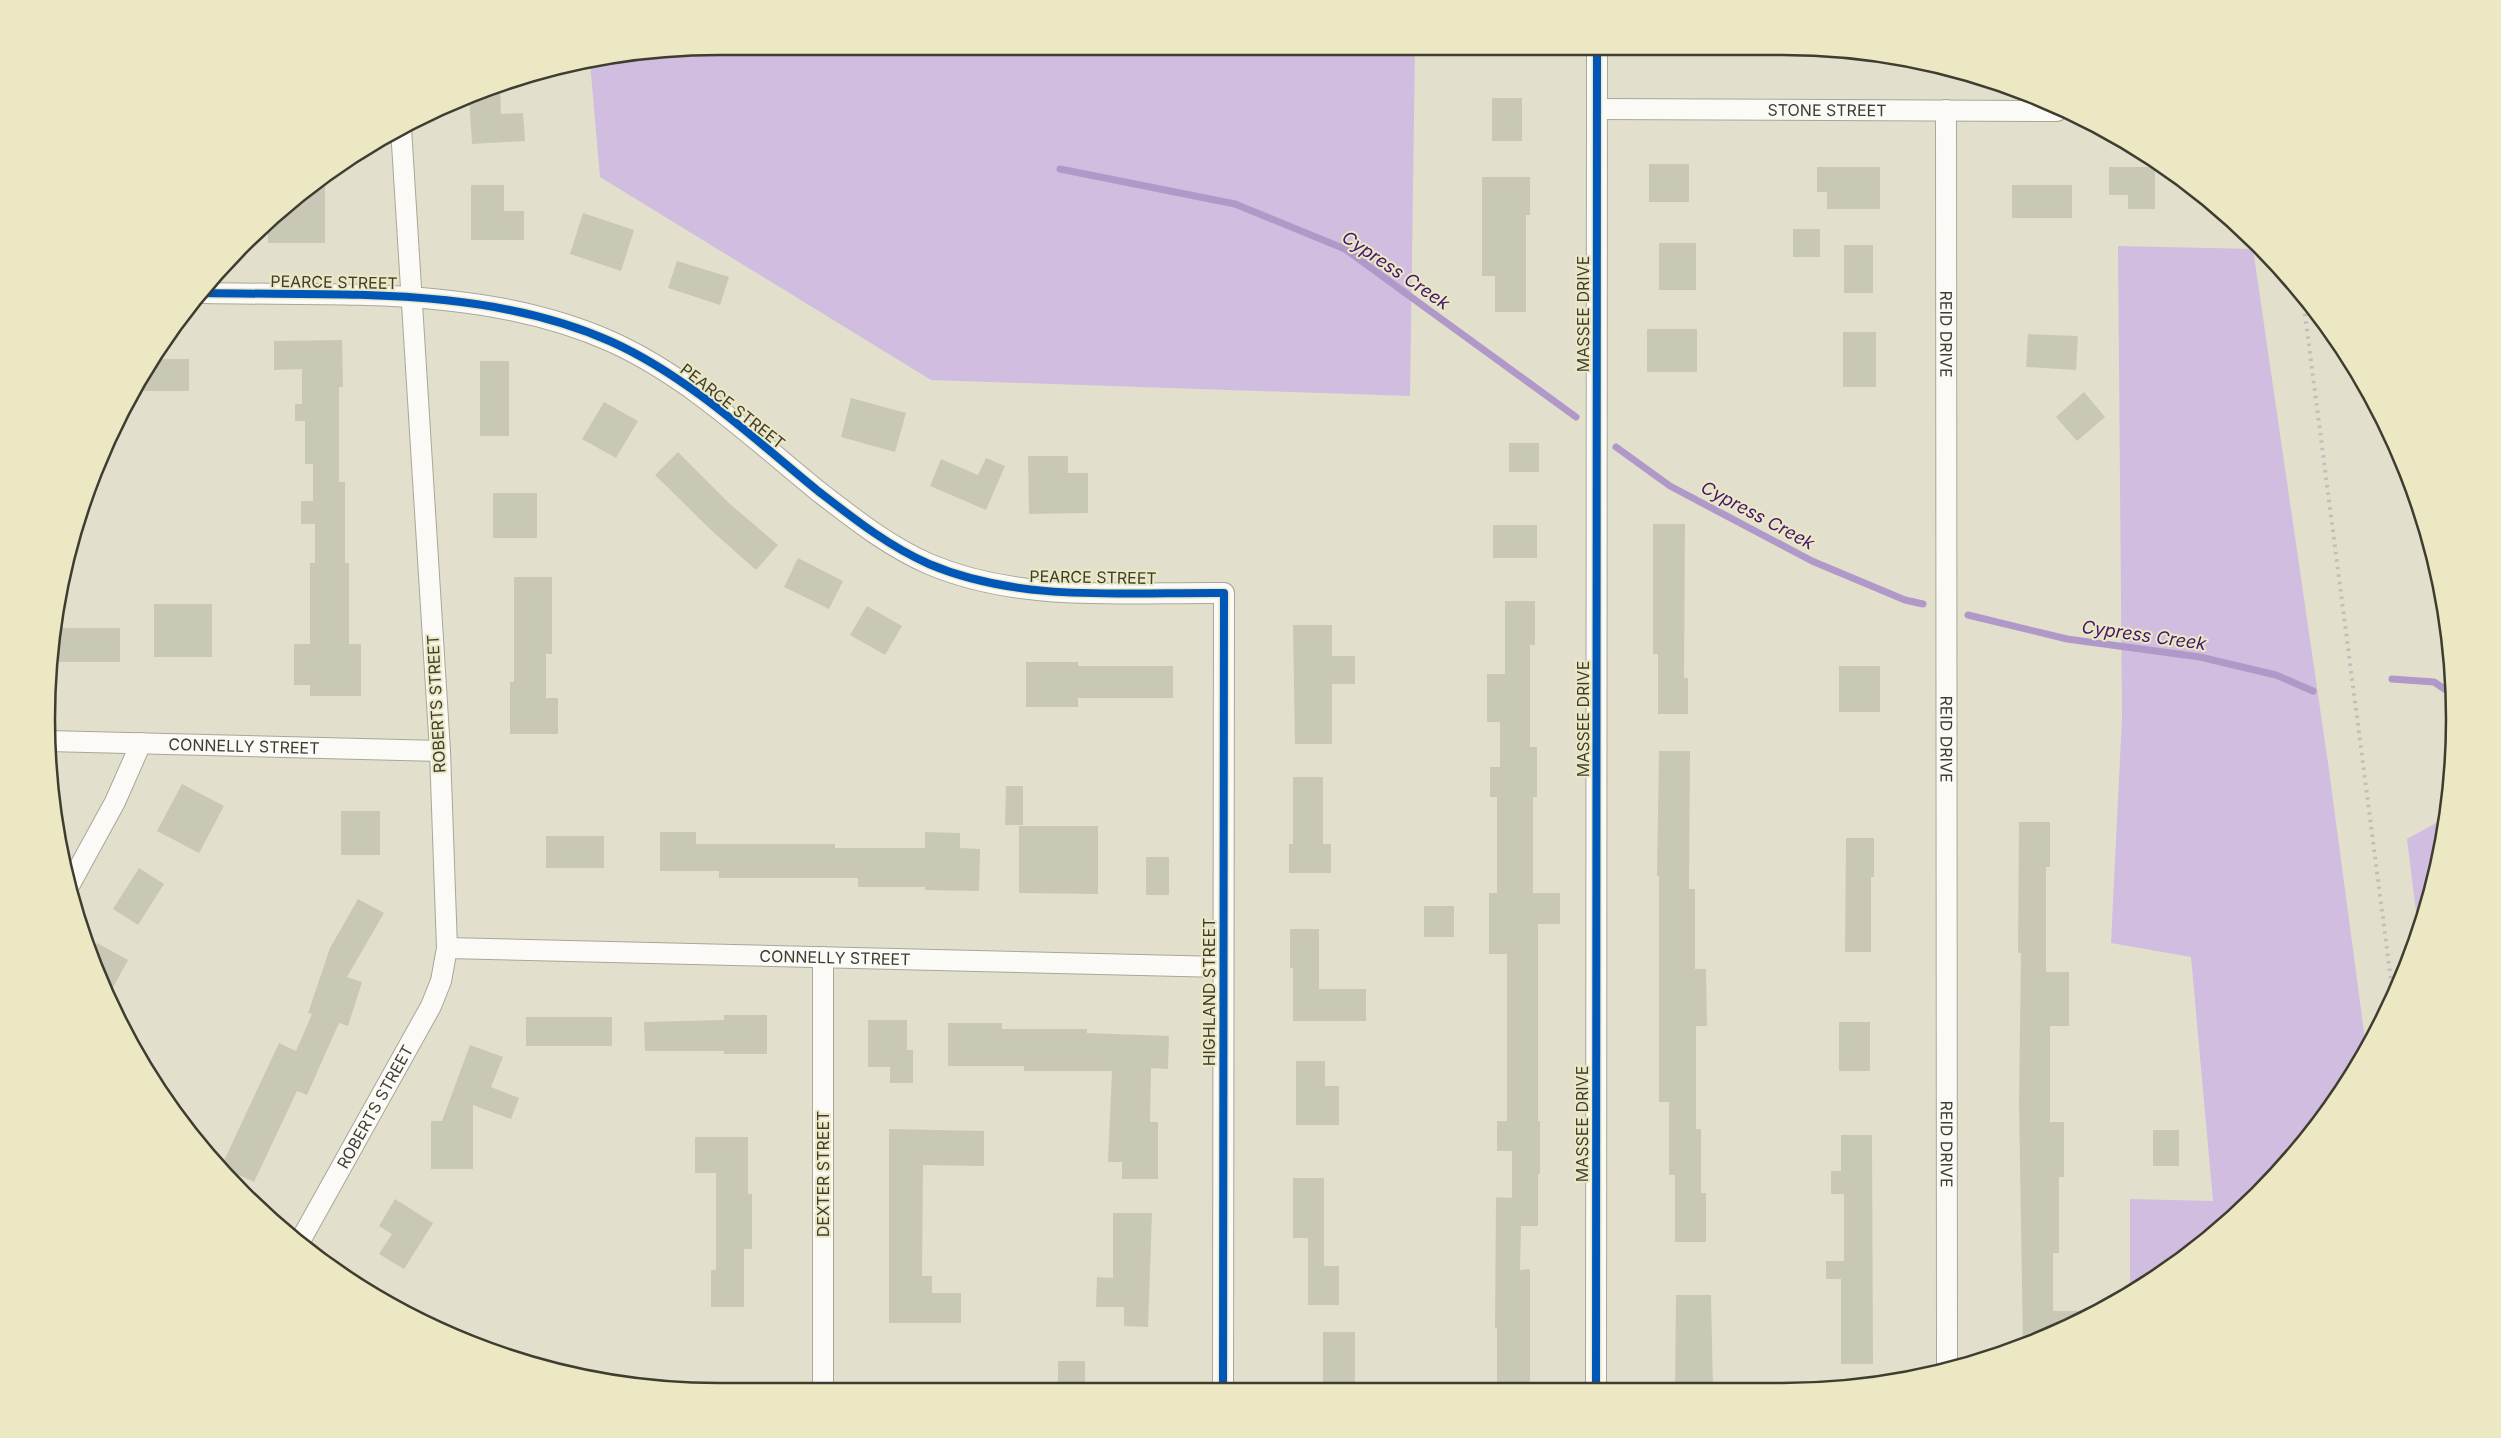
<svg xmlns="http://www.w3.org/2000/svg" width="2501" height="1438" viewBox="0 0 2501 1438" font-family="Inter,sans-serif">
	<style>
		.forest { fill: #d0bddf }
		.lines { fill: none; stroke-linecap: round; stroke-linejoin: round }
		.stream { stroke: #b099c8; stroke-width: 7 }
		.building { fill: #c9c8b7 }
		.minor-casing { stroke: #a8a798; stroke-width: 22 }
		.minor { stroke: #fbfaf7; stroke-width: 20 }
		.rail { stroke: #c0c0bb; stroke-width: 4; stroke-dasharray: 2.5 5; stroke-linecap: butt }
		.cycleway-casing { stroke: #ebe8c3; stroke-width: 11 }
		.cycleway { stroke: #0057b8; stroke-width: 8 }
		.labels { text-anchor: middle; dominant-baseline: central; stroke-width: 4; stroke-linejoin: round; paint-order: stroke }
		.street-label { font-size: 16px; fill: #3e3d2f; stroke: #ebe8c3 }
		.water-label { font-size: 18px; font-style: italic; fill: #44156f; stroke: #ebe8c3 }
		.rim { fill: none; stroke: #3e3d2f; stroke-width: 2.5 }
	</style>
	<rect width="100%" height="100%" fill="#e2e0cc"/>
	<g class="forest">
		<path d="M1415,49L1410,396L931,380L600,177L590,62L631,52Z"/>
		<path d="M2118,246L2253,249L2329,770L2366,1047L2342,1093L2257,1195L2130,1292V1199L2213,1201L2191,957L2111,943L2122,718Z"/>
		<path d="M2445,818L2442,850L2418,928L2407,839Z"/>
	</g>
	<g class="lines">
		<g class="stream">
			<path d="M1060,169L1235,204L1345,249L1576,417"/>
			<path d="M1616,447L1670,486L1812,561L1905,600L1923,604"/>
			<path d="M1968,615L2067,639L2200,657L2276,675L2313,691"/>
			<path d="M2392,679L2434,682L2452,694"/>
		</g>
	</g>
	<g class="building">
		<path d="M500,83L501,114L523,113L525,141L472,144L469,96Z"/>
		<rect x="1492" y="98" width="30" height="43"/>
		<rect x="1649" y="164" width="40" height="38"/>
		<path d="M1817,167H1880V209H1827V192H1817Z"/>
		<path d="M2109,167H2155V209H2128V195H2109Z"/>
		<path d="M325,176V243H268V222L310,185Z"/>
		<path d="M1482,177H1530V215H1526V312H1495V276H1482Z"/>
		<path d="M471,185H504V211H524V240H471Z"/>
		<rect x="2012" y="185" width="60" height="33"/>
		<path d="M583,213L634,230L621,271L570,254Z"/>
		<rect x="1793" y="229" width="27" height="28"/>
		<rect x="1659" y="243" width="37" height="47"/>
		<rect x="1844" y="245" width="29" height="48"/>
		<path d="M677,261L729,277L720,305L668,288Z"/>
		<rect x="1647" y="329" width="50" height="43"/>
		<rect x="1843" y="332" width="33" height="55"/>
		<path d="M2028,334L2078,336L2076,370L2026,367Z"/>
		<path d="M342,340L343,387H339V482H345V563H349V644H361V696H310V685H294V644H310V563H315V524H301V501H313V464H305V421H295V404H302V369L274,370V341Z"/>
		<path d="M152,359H189V391H144V373Z"/>
		<rect x="480" y="361" width="29" height="75"/>
		<path d="M2084,392L2105,417L2077,441L2056,417Z"/>
		<path d="M851,398L906,413L895,452L841,437Z"/>
		<path d="M604,402L638,421L616,458L582,439Z"/>
		<rect x="1509" y="443" width="30" height="29"/>
		<path d="M678,452L730,504L778,545L756,570L712,531L655,475Z"/>
		<path d="M1028,456H1068V473H1088V513L1029,514Z"/>
		<path d="M986,458L1005,466L986,510L930,486L941,459L978,475Z"/>
		<rect x="493" y="493" width="44" height="45"/>
		<path d="M1653,524H1685L1684,678H1688V714H1658V654H1653Z"/>
		<rect x="1493" y="525" width="44" height="33"/>
		<path d="M798,558L843,581L829,609L784,587Z"/>
		<path d="M514,577H552V654H546V698H558V734H510V682H514Z"/>
		<path d="M1505,601H1535V645H1530V747H1537V797H1533V893H1560V924H1538V1121H1540V1174H1538V1226H1521L1520,1270L1530,1269V1390H1497V1328H1495L1496,1197L1512,1198V1151H1497V1121H1507V954H1489V893H1497V797H1490V767H1500V722H1487V674H1505Z"/>
		<rect x="154" y="604" width="58" height="53"/>
		<path d="M867,606L902,626L885,655L850,635Z"/>
		<path d="M1293,625H1332V656H1355V684H1332V744H1295Z"/>
		<path d="M58,628H120V662H56Z"/>
		<path d="M1026,662H1078V666H1173V698H1078V707H1026Z"/>
		<rect x="1839" y="666" width="41" height="46"/>
		<path d="M1659,751H1690L1689,889H1695V969H1706L1707,1026H1696V1129H1701V1193H1706V1242H1675V1175H1669V1102H1659V876H1657Z"/>
		<path d="M1293,777H1323V844H1331V873H1289V844H1293Z"/>
		<path d="M182,784L224,806L199,853L157,831Z"/>
		<path d="M1006,786H1023V825H1005Z"/>
		<rect x="341" y="811" width="39" height="44"/>
		<path d="M2019,822H2050V867H2046V972H2069V1026H2050V1122H2064V1177H2059V1253H2053V1311H2097L2023,1345L2019,1103L2021,953H2018Z"/>
		<path d="M1019,826H1098V894L1019,893Z"/>
		<path d="M660,832H696V844H835V848H925V832L960,833V848L980,849L979,891L925,890V887H858V878H719V871H660Z"/>
		<rect x="546" y="836" width="58" height="32"/>
		<path d="M1846,838H1874V877H1871V952H1845Z"/>
		<rect x="1146" y="857" width="23" height="38"/>
		<path d="M139,868L164,884L138,925L113,909Z"/>
		<path d="M358,899L384,913L347,977L362,982L348,1026L339,1023L307,1095L297,1091L254,1182L221,1167L279,1043L296,1051L312,1014L308,1013L330,948Z"/>
		<rect x="1424" y="906" width="30" height="31"/>
		<path d="M1290,929H1319V989H1366V1021H1293V968H1290Z"/>
		<path d="M97,943L128,960L109,995L91,955Z"/>
		<path d="M724,1015H767V1054H724V1051H645L644,1022L724,1020Z"/>
		<rect x="526" y="1017" width="86" height="29"/>
		<path d="M868,1020H907V1050H913V1083H890V1067H868Z"/>
		<rect x="1839" y="1022" width="31" height="49"/>
		<path d="M948,1023H1002V1029H1087V1033L1169,1036L1168,1069L1151,1068L1150,1122H1158V1179H1122V1162H1108L1112,1071H1024V1066H948Z"/>
		<path d="M470,1045L503,1057L491,1087L519,1098L511,1119L473,1105V1169H431V1121H442Z"/>
		<path d="M1296,1061H1325V1086H1339V1125H1296Z"/>
		<path d="M889,1129L984,1131V1166L923,1165L922,1276H932V1293H961V1323H889Z"/>
		<rect x="2153" y="1130" width="26" height="36"/>
		<path d="M1841,1135H1872L1873,1364H1841V1279H1826V1261H1844V1194H1831V1171H1841Z"/>
		<path d="M695,1137H748V1194H752V1249H744V1307H711V1270H716V1173H695Z"/>
		<path d="M1293,1178H1324V1266H1339V1305H1308V1238H1293Z"/>
		<path d="M395,1199L433,1223L404,1269L379,1254L392,1234L379,1226Z"/>
		<path d="M1113,1213H1152L1148,1327L1124,1326V1307H1096L1097,1277L1113,1278Z"/>
		<path d="M1676,1295H1711L1713,1390H1675Z"/>
		<rect x="1323" y="1332" width="32" height="54"/>
		<rect x="1058" y="1361" width="27" height="29"/>
	</g>
	<g class="lines">
		<defs>
			<g id="minor">
				<path id="s1" d="M1597,109L2057,111"/>
				<path id="s2" d="M1946,110L1947,1366"/>
				<path d="M203,293C339,296 485,285 612,342C689,377 753,438 818,491C853,518 888,546 929,564C1021,603 1126,592 1224,593L1223,1390"/>
				<path id="s3" d="M48,741L440,751"/>
				<path d="M69,886L115,802L141,743"/>
				<path id="s4" d="M447,948L1222,967"/>
				<path id="s5" d="M299,1243L431,1006L441,981L447,948L440,751L401,128"/>
				<path d="M823,1390V957"/>
				<path d="M1596,1390L1597,49"/>
			</g>
		</defs>
		<use href="#minor" class="minor-casing"/>
		<use href="#minor" class="minor"/>
		<path class="rail" d="M2303,299L2393,996"/>
		<defs>
			<g id="cycleway">
				<path d="M203,293C339,296 485,285 612,342C689,377 753,438 818,491C853,518 888,546 929,564C1021,603 1126,592 1224,593L1223,1390"/>
				<path d="M1596,1390L1597,49"/>
			</g>
		</defs>
		<use href="#cycleway" class="cycleway-casing"/>
		<use href="#cycleway" class="cycleway"/>
	</g>
	<g class="labels">
		<g class="street-label">
			<text stroke="none"><textPath href="#s1" startOffset="230">STONE STREET</textPath></text>
			<text transform="translate(334 282) rotate(1)">PEARCE STREET</text>
			<text transform="translate(1583 314) rotate(-90)">MASSEE DRIVE</text>
			<text stroke="none"><textPath href="#s2" startOffset="224">REID DRIVE</textPath></text>
			<text transform="translate(733 406) rotate(38)">PEARCE STREET</text>
			<text transform="translate(1093 577) rotate(1)">PEARCE STREET</text>
			<text transform="translate(436 704) rotate(-93)">ROBERTS STREET</text>
			<text transform="translate(1583 719) rotate(-90)">MASSEE DRIVE</text>
			<text stroke="none"><textPath href="#s2" startOffset="629">REID DRIVE</textPath></text>
			<text stroke="none"><textPath href="#s3" startOffset="196">CONNELLY STREET</textPath></text>
			<text stroke="none"><textPath href="#s4" startOffset="388">CONNELLY STREET</textPath></text>
			<text transform="translate(1209 992) rotate(-90)">HIGHLAND STREET</text>
			<text stroke="none"><textPath href="#s5" startOffset="156">ROBERTS STREET</textPath></text>
			<text transform="translate(1582 1124) rotate(-90)">MASSEE DRIVE</text>
			<text stroke="none"><textPath href="#s2" startOffset="1034">REID DRIVE</textPath></text>
			<text transform="translate(823 1174) rotate(-90)">DEXTER STREET</text>
		</g>
		<g class="water-label">
			<text transform="translate(1396 270) rotate(34)">Cypress Creek</text>
			<text transform="translate(1758 515) rotate(28)">Cypress Creek</text>
			<text transform="translate(2144 635) rotate(8)">Cypress Creek</text>
		</g>
	</g>
	<path d="M0 0H2501V1438H0ZM719 55H1782A664 664 0 0 1 2446 719V719A664 664 0 0 1 1782 1383H719A664 664 0 0 1 55 719V719A664 664 0 0 1 719 55Z" fill="#ebe8c3" fill-rule="evenodd"/>
	<path class="rim" d="M719 55H1782A664 664 0 0 1 2446 719V719A664 664 0 0 1 1782 1383H719A664 664 0 0 1 55 719V719A664 664 0 0 1 719 55Z"/>
</svg>
